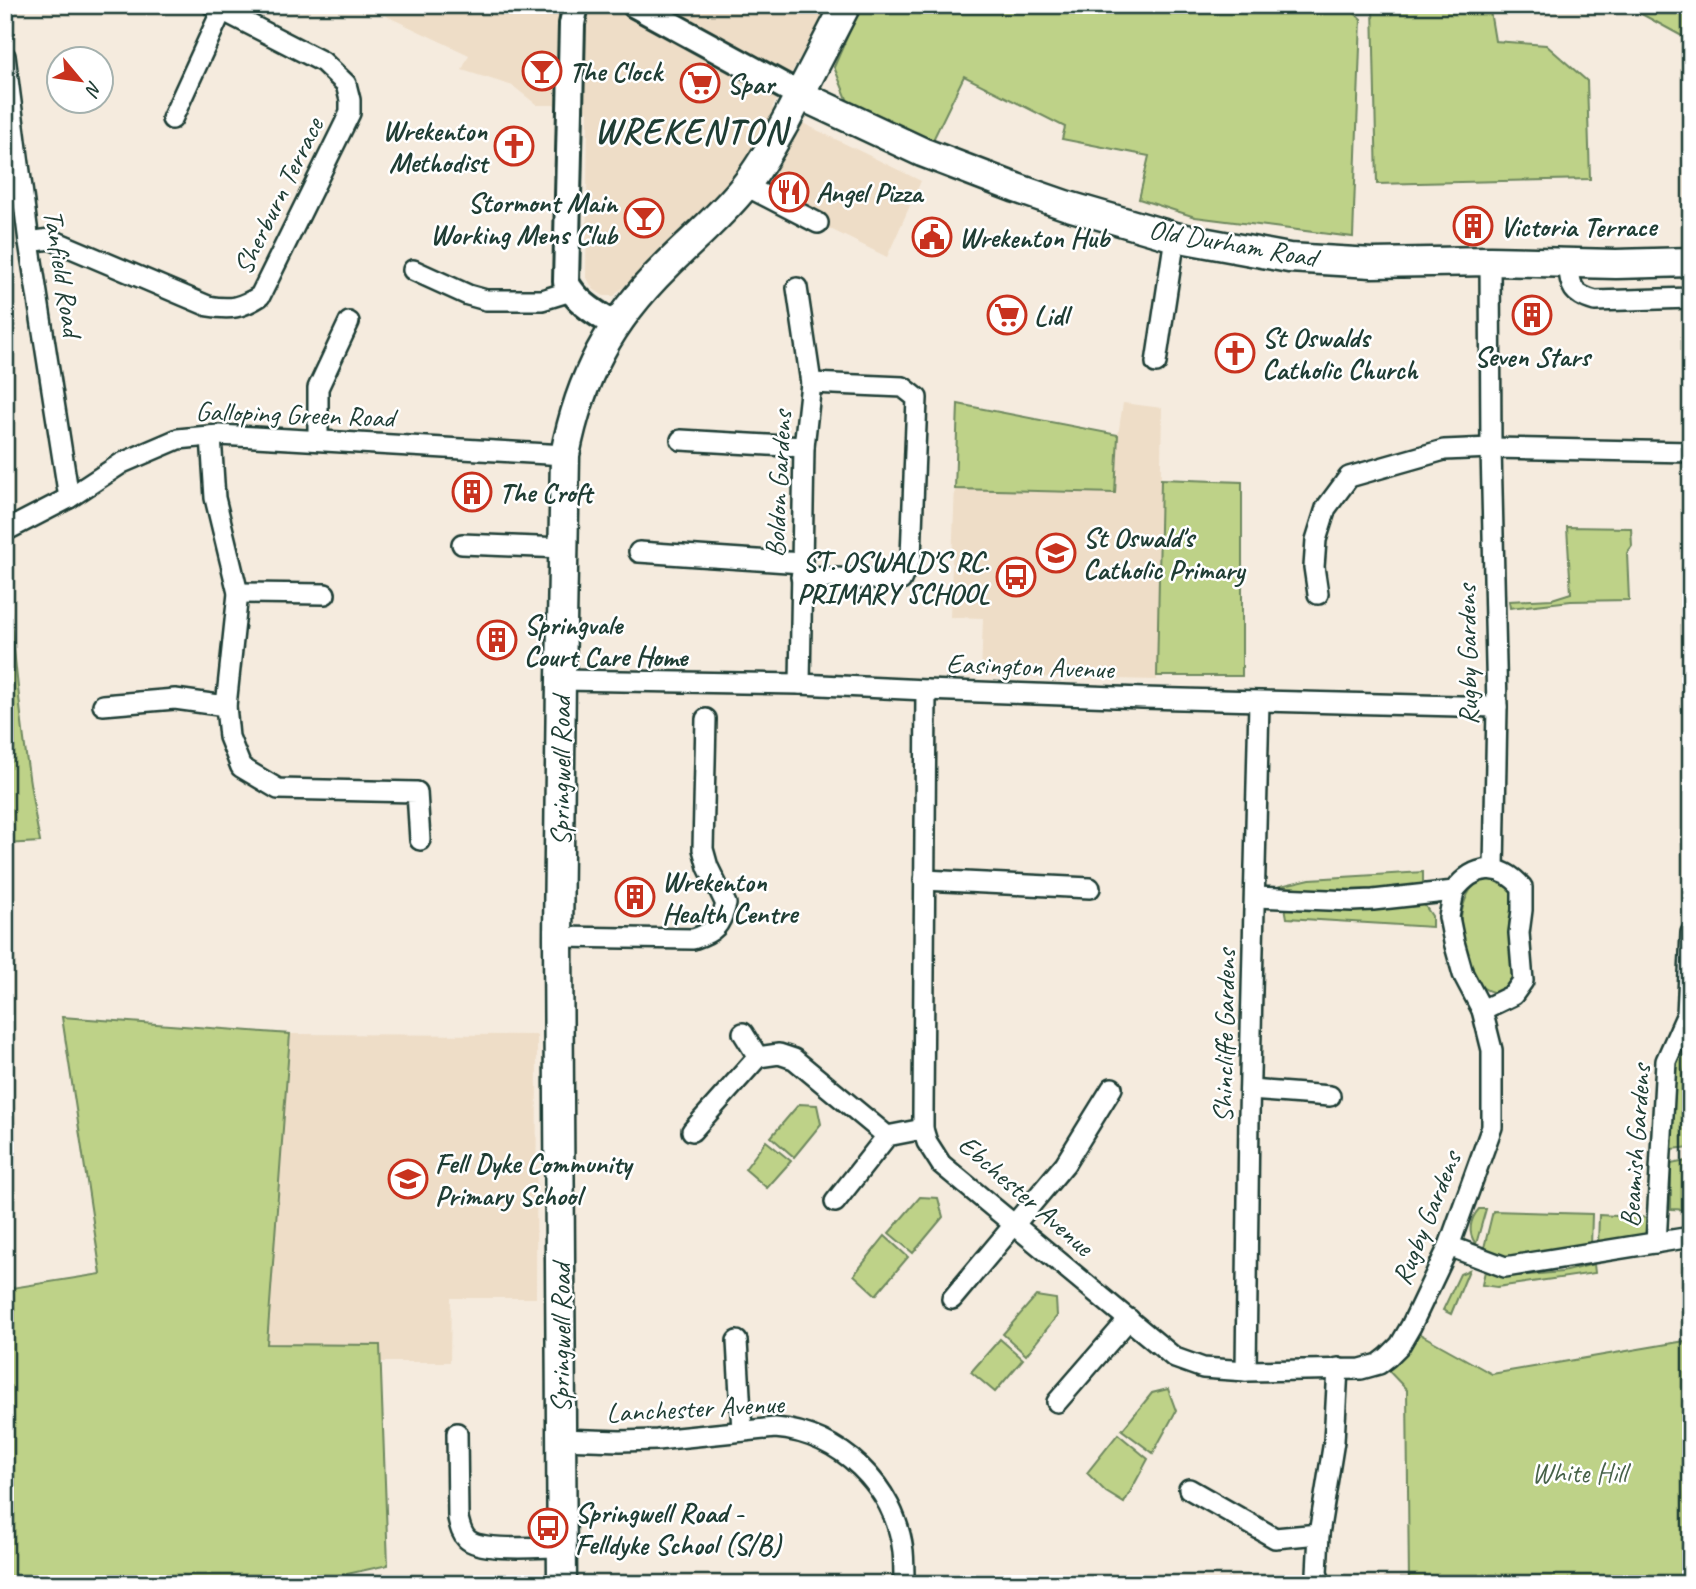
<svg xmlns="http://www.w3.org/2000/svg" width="1696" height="1589" viewBox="0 0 1696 1589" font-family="Caveat,sans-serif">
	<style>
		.built { fill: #eeddc7 }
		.green { fill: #bed288; stroke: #6e885e; stroke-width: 2 }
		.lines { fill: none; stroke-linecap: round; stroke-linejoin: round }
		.minor-casing { stroke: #1f3d34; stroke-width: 24 }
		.tertiary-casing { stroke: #1f3d34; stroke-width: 30 }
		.secondary-casing { stroke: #1f3d34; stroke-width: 33 }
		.minor { stroke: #fff; stroke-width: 19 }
		.tertiary { stroke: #fff; stroke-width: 24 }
		.secondary { stroke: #fff; stroke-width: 28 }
		.labels { text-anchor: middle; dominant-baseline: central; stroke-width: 5; stroke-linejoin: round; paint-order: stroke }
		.poi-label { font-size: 28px; font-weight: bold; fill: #1f3d34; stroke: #fff; text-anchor: start }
		.street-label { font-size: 28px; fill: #1f3d34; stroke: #fff }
		.park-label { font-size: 28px; fill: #476249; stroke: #fff }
		.district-label { font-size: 35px; font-weight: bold; letter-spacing: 2px; fill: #1f3d34; stroke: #fff }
	</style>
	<rect width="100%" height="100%" fill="#f5ebde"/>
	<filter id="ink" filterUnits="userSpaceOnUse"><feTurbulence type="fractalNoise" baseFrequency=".0143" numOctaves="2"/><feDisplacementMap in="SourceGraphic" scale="14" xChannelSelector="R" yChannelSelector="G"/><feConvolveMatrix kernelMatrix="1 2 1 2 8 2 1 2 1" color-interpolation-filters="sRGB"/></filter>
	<g filter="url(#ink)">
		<g class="built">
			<path d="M384,5H829L772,108L921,181L887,257L733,181L614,296H604L593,289L586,276L588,111L555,105H537L513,86L462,70L469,55L380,13Z"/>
			<path d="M1123,403L1162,408L1157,680L981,676L983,618L950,617L958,404L1118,435Z"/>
			<path d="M290,1034L537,1035L536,1298H451L450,1362H381L380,1346L267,1345Z"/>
		</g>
		<g class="green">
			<path d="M861,5H1346L1361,19L1353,237L1195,217L1139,199L1149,156L1062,139L1065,127L964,76L931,144L849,104L834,67Z"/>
			<path d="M1373,5H1489L1495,41L1546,45L1587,81L1590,179L1377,184Z"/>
			<path d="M1625,5H1691V41Z"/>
			<path d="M958,404L1118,435L1115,493L955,489Z"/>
			<path d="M1161,479L1242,482V676H1157Z"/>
			<path d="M1567,527L1631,528L1632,546L1627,553L1629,600L1571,601L1510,608L1509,601L1552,599L1571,593Z"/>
			<path d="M5,560C15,655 22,749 40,842L5,844Z"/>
			<path d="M1423,872V884L1385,889L1284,891L1280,886L1310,879Z"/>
			<path d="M1488,879L1499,880L1510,888L1514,898L1509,924L1512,977L1504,989L1497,993C1492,992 1486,990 1482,987C1471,976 1461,939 1461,923C1460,911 1467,889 1478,882C1481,880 1485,880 1488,879Z"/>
			<path d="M1423,903L1432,916V927L1287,918L1285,907Z"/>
			<path d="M62,1017L290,1034L267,1344L380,1345L388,1565L302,1584H5V1289L101,1274Z"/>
			<path d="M1691,1033V1051L1683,1075L1691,1118V1147L1672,1149L1673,1091L1678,1055L1688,1034Z"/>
			<path d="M799,1104L817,1105L821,1124L794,1157L771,1137Z"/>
			<path d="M766,1141L791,1161L767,1188L745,1169Z"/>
			<path d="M1691,1160V1210L1671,1209V1164Z"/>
			<path d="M920,1197L938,1198L943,1217L913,1253L889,1233Z"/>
			<path d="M1479,1209H1486L1476,1244C1467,1233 1470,1219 1479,1209Z"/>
			<path d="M1493,1211L1592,1214L1591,1247L1511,1258L1483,1252Z"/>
			<path d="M1599,1215L1652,1218L1651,1229L1645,1237L1598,1247Z"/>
			<path d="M885,1236L908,1257L876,1295L854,1275Z"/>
			<path d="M1594,1264L1595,1273L1497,1287L1482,1285L1485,1271L1517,1276L1562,1272Z"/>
			<path d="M1469,1270L1451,1314L1443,1310L1460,1274Z"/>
			<path d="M1036,1296L1056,1299L1057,1316L1026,1355L1003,1334Z"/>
			<path d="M1411,1329L1492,1374L1691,1340V1584H1409L1407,1390L1382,1364Z"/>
			<path d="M1000,1339L1023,1359L995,1392L971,1372Z"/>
			<path d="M1168,1389L1176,1411L1153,1453L1122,1430L1152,1393Z"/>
			<path d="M1118,1434L1148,1459L1124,1503L1106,1492L1087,1473Z"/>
		</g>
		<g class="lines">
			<defs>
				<g id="minor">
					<path d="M5,56L29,242L69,498"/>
					<path d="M172,119L222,10"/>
					<path d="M746,186L818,223"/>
					<path d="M29,242L50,239L208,306C231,310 241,308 260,296L350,113V100L346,84L323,62L212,5"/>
					<path d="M1490,261L1491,448L1497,707L1494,869"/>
					<path d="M1568,262C1571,286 1570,294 1595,301L1691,298"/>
					<path d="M413,270L468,295L486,300H542L571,291"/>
					<path d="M797,288L811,383L804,447L800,684"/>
					<path d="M1156,363L1175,237"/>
					<path d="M211,436L215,498L238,593L226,706L229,737L241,767L278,789L417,792L420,840"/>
					<path d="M318,440V388L349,322"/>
					<path d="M681,440L804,447"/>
					<path d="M5,531L69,498L122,463L178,439L219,435L565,455"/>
					<path d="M462,544L563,548"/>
					<path d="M639,552L802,563"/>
					<path d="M801,577L901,580L911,557L917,398L903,387L811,383"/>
					<path d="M238,593L325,594"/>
					<path d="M1318,594L1314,567L1316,540L1326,508L1349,477L1444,450L1491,448L1691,452"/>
					<path d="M561,680L800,684L926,690L1143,698L1497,707"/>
					<path d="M926,690L923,1113V1129L927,1142L941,1164L1175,1358L1203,1368L1246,1371L1361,1369L1379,1364L1388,1357L1400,1345L1411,1326L1449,1246L1492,1127V1050L1482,1010L1463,974L1454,942L1449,917L1454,891"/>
					<path d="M103,705L175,699L226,706"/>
					<path d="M924,880L1090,888"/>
					<path d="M1255,897L1352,901L1373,900L1454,891C1474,864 1500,862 1522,887V910L1519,933L1523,981L1513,995L1482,1010"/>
					<path d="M558,937L693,939C715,932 720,926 726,904L708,867L703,849L706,719"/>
					<path d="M743,1033L758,1057"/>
					<path d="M1250,1090L1330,1096"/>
					<path d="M692,1131L758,1057L779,1054L794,1059L887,1136L923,1129"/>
					<path d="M835,1202L887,1136"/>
					<path d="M1656,1243L1666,1061L1687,1014L1691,933"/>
					<path d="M1449,1246L1505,1267L1691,1237"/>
					<path d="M952,1299L1065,1164L1112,1088"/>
					<path d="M737,1341L742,1431"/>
					<path d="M1246,1371L1249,1115L1259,702"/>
					<path d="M1057,1402L1129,1319"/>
					<path d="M457,1433L458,1518C460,1526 461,1533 467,1539C481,1552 540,1547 561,1547"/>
					<path d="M560,1439L620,1441L657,1440L775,1428C840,1433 895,1486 903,1551C904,1562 904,1573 904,1584"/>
					<path d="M1189,1489L1275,1538L1319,1534L1334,1441L1338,1368"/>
					<path d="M1319,1534L1317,1573L1321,1584"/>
				</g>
				<g id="tertiary">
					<path d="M576,5L572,24L566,282C577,303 596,313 615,325"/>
					<path d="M635,5L800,95"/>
				</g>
				<g id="secondary">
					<path d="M800,95L922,152L1016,188L1065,205L1175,237L1289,258L1372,263L1490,261L1616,264L1691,262"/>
					<path d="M562,1584L558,937L561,680L565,455C580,377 610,321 666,266C693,239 721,216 745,186C762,165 774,142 787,119C807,81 826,43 846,5"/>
				</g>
			</defs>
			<use href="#minor" class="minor-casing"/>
			<use href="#tertiary" class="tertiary-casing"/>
			<use href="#secondary" class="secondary-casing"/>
			<use href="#minor" class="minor"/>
			<use href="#tertiary" class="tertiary"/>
			<use href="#secondary" class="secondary"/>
		</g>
	</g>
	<defs>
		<symbol id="bar-ring" viewBox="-11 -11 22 22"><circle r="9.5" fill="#fff" stroke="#c8321e" stroke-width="1.5"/><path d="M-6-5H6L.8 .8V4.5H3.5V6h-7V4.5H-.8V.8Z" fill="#c8321e"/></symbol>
		<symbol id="supermarket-ring" viewBox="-11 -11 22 22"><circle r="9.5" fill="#fff" stroke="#c8321e" stroke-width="1.5"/><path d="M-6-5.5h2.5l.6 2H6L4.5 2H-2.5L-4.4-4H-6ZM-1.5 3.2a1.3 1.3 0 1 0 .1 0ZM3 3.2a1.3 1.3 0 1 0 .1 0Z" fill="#c8321e"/></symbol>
		<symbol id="church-ring" viewBox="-11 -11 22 22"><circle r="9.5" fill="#fff" stroke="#c8321e" stroke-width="1.5"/><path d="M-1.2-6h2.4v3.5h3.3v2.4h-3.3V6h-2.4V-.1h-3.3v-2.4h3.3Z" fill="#c8321e"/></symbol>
		<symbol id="restaurant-ring" viewBox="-11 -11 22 22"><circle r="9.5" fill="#fff" stroke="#c8321e" stroke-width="1.5"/><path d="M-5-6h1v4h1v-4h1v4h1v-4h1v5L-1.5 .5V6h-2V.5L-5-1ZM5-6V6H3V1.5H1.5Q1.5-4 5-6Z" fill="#c8321e"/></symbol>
		<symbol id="building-ring" viewBox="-11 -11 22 22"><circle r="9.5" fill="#fff" stroke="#c8321e" stroke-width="1.5"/><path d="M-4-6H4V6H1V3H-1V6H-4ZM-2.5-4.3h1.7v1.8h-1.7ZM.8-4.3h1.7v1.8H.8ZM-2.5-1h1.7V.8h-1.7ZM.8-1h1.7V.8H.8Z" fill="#c8321e"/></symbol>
		<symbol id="civic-ring" viewBox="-11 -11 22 22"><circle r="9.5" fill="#fff" stroke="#c8321e" stroke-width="1.5"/><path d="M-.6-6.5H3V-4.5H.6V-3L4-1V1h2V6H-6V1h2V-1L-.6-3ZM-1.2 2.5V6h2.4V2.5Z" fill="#c8321e"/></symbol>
		<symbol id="school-ring" viewBox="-11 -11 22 22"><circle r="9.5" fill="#fff" stroke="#c8321e" stroke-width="1.5"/><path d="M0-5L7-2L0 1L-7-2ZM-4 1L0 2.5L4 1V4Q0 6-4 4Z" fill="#c8321e"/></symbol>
		<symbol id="bus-ring" viewBox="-11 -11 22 22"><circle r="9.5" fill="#fff" stroke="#c8321e" stroke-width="1.5"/><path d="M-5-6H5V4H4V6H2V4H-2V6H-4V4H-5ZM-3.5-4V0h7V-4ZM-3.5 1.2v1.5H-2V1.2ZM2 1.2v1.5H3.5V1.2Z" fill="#c8321e"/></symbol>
	</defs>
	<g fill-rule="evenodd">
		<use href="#bar-ring" x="520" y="49" width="44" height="44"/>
		<use href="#supermarket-ring" x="678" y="61" width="44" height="44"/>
		<use href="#church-ring" x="492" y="124" width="44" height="44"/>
		<use href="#restaurant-ring" x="767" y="170" width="44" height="44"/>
		<use href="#bar-ring" x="622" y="196" width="44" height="44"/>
		<use href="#building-ring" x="1451" y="204" width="44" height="44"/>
		<use href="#civic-ring" x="910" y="215" width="44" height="44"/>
		<use href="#supermarket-ring" x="985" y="293" width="44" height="44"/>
		<use href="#building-ring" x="1510" y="293" width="44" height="44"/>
		<use href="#church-ring" x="1213" y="331" width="44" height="44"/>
		<use href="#building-ring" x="450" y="470" width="44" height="44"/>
		<use href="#school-ring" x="1034" y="531" width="44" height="44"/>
		<use href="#bus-ring" x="994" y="555" width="44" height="44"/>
		<use href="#building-ring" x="475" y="618" width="44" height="44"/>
		<use href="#building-ring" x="613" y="875" width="44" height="44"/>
		<use href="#school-ring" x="386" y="1157" width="44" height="44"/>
		<use href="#bus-ring" x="526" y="1506" width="44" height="44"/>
	</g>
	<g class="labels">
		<g class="poi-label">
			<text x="569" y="71">The Clock</text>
			<text x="727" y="83">Spar</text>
			<text x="487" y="130" text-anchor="end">Wrekenton<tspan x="487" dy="32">Methodist</tspan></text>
			<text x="816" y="192">Angel Pizza</text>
			<text x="617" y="202" text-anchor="end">Stormont Main<tspan x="617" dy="32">Working Mens Club</tspan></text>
			<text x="1500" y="226">Victoria Terrace</text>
			<text x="959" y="237">Wrekenton Hub</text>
			<text x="1034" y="315">Lidl</text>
			<text x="1262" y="337">St Oswalds<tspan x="1262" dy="32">Catholic Church</tspan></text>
			<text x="1532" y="356" text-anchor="middle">Seven Stars</text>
			<text x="499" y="492">The Croft</text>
			<text x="1083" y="537">St Oswald's<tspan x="1083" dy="32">Catholic Primary</tspan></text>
			<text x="989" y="561" text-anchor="end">ST. OSWALD'S RC.<tspan x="989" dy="32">PRIMARY SCHOOL</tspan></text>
			<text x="524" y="624">Springvale<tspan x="524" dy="32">Court Care Home</tspan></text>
			<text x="662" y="881">Wrekenton<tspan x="662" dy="32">Health Centre</tspan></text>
			<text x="435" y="1163">Fell Dyke Community<tspan x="435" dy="32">Primary School</tspan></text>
			<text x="575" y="1512">Springwell Road -<tspan x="575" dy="32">Felldyke School (S/B)</tspan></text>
		</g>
		<g class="street-label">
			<text transform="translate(278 196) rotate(-64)">Sherburn Terrace</text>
			<text transform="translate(1233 243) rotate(10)">Old Durham Road</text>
			<text transform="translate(63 273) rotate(81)">Tanfield Road</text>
			<text transform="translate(295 414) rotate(2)">Galloping Green Road</text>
			<text transform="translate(778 484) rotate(-87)">Boldon Gardens</text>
			<text transform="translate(1467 655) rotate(-91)">Rugby Gardens</text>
			<text transform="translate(1030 666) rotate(2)">Easington Avenue</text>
			<text transform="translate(560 771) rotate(-90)">Springwell Road</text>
			<text transform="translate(1224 1036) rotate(-89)">Shincliffe Gardens</text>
			<text transform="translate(1635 1146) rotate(-86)">Beamish Gardens</text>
			<text transform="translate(1026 1195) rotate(41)">Ebchester Avenue</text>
			<text transform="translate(1426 1218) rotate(-68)">Rugby Gardens</text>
			<text transform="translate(560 1338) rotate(-90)">Springwell Road</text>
			<text transform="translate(695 1408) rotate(-3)">Lanchester Avenue</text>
		</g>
		<g class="park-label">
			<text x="1579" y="1472">White Hill</text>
		</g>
		<g class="district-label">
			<text x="691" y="131">WREKENTON</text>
		</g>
	</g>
	<rect width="1696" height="1589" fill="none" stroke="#fff" stroke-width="28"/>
	<rect x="14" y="14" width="1668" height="1561" fill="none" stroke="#1f3d34" stroke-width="2.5" filter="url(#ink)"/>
	<g transform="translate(80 80) rotate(119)"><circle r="33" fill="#ffffff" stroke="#a5b1ae" stroke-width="2"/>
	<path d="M0-5L12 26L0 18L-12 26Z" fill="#c8321e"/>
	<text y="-10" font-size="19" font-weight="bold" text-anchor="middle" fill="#1f3d34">N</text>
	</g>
</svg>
